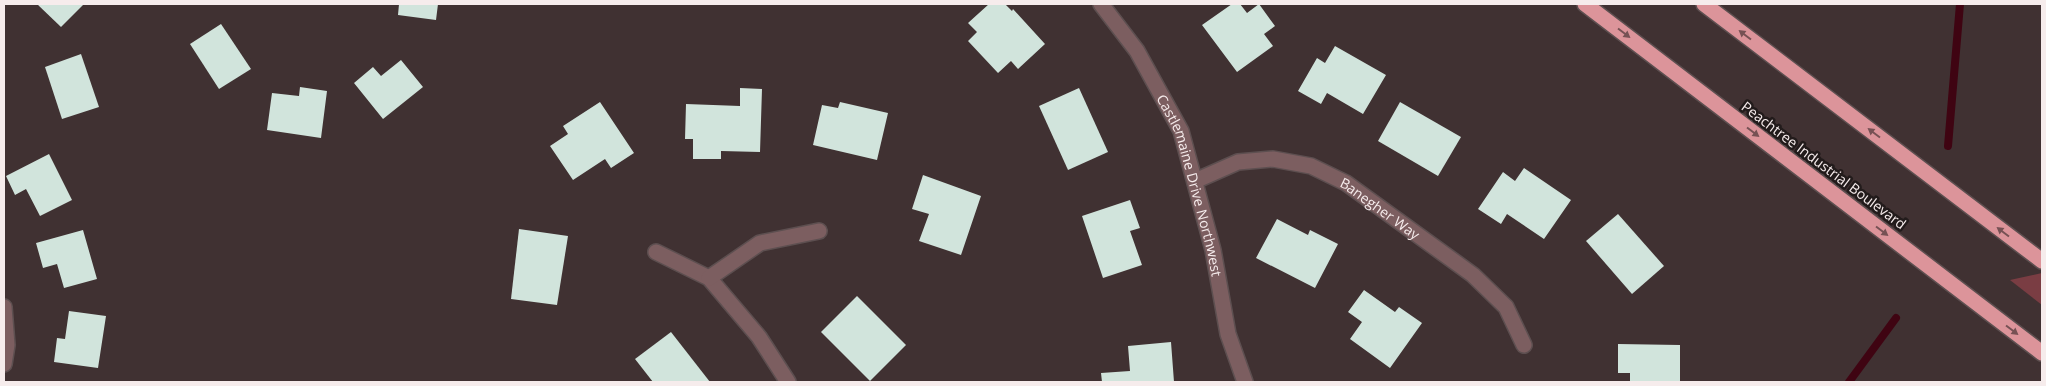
<svg xmlns="http://www.w3.org/2000/svg" width="2046" height="386" viewBox="0 0 2046 386" font-family="'Open Sans',sans-serif">
	<style>
		.green { fill: #7a3d43 }
		.lines { fill: none; stroke-linecap: round; stroke-linejoin: round }
		.stream { stroke: #3f0412; stroke-width: 8 }
		.building { fill: #d1e4dc }
		.minor-casing { stroke: #5d4f50; stroke-width: 18 }
		.highway-casing { stroke: #5d4f50; stroke-width: 18 }
		.minor { stroke: #7c5e60; stroke-width: 15 }
		.highway { stroke: #dc949a; stroke-width: 15 }
		.oneway { fill: #765154 }
		.labels { text-anchor: middle; dominant-baseline: central; stroke-width: 5; stroke-linejoin: round; paint-order: stroke }
		.street-label { font-size: 14px; fill: #f6ecec; stroke: #221b1b }
	</style>
	<rect width="100%" height="100%" fill="#403132"/>
	<path class="green" d="M2042,273V305L2010,280Z"/>
	<g class="lines">
		<g class="stream">
			<path d="M1948,146L1960,4"/>
			<path d="M1849,382L1896,318"/>
		</g>
	</g>
	<g class="building">
		<path d="M37,4H84L61,27Z"/>
		<path d="M399,4H438L436,20L398,15Z"/>
		<path d="M989,4H1005L1012,11L1013,9L1045,44L1018,69L1011,61L998,73L968,41L977,32L968,23Z"/>
		<path d="M1232,4H1240L1247,13L1259,4L1275,26L1264,34L1273,46L1237,72L1202,25Z"/>
		<path d="M221,24L251,69L219,89L190,44Z"/>
		<path d="M1335,46L1386,75L1363,114L1327,93L1321,104L1298,91L1317,58L1325,63Z"/>
		<path d="M81,54L99,107L62,119L45,67Z"/>
		<path d="M401,60L423,87L383,119L354,83L373,67L381,76Z"/>
		<path d="M300,87L327,91L321,138L267,130L272,93L299,96Z"/>
		<path d="M740,88L762,89L760,152L721,151V159H693V139H685L686,104L740,106Z"/>
		<path d="M1079,88L1108,152L1068,170L1039,106Z"/>
		<path d="M600,102L634,153L611,168L605,159L573,180L550,146L568,134L563,126Z"/>
		<path d="M840,102L888,113L877,160L813,145L822,105L838,108Z"/>
		<path d="M1400,102L1461,137L1438,176L1378,141Z"/>
		<path d="M49,154L72,200L40,216L26,189L15,195L6,176Z"/>
		<path d="M1524,168L1571,200L1544,239L1507,214L1501,224L1478,209L1503,172L1515,181Z"/>
		<path d="M923,175L981,196L961,255L919,241L929,214L912,209Z"/>
		<path d="M1130,200L1140,228L1130,231L1142,265L1103,278L1082,216Z"/>
		<path d="M1618,214L1664,266L1632,294L1586,241Z"/>
		<path d="M1277,219L1308,235L1310,230L1338,244L1315,288L1256,258Z"/>
		<path d="M519,229L568,236L557,305L511,299Z"/>
		<path d="M83,230L97,279L64,288L57,264L43,268L36,243Z"/>
		<path d="M1364,290L1395,312L1399,307L1422,323L1390,368L1350,339L1362,322L1348,312Z"/>
		<path d="M857,296L906,345L870,381L821,332Z"/>
		<path d="M69,311L106,316L98,368L54,362L57,338L65,339Z"/>
		<path d="M671,332L710,382H653L635,359Z"/>
		<path d="M1171,342L1174,382H1102L1101,373L1130,371L1128,346Z"/>
		<path d="M1618,344L1680,345V381L1630,382V373H1618Z"/>
	</g>
	<g class="lines">
		<defs>
			<g id="minor">
				<path id="s1" d="M1101,4L1137,51L1181,131L1213,250L1228,334L1245,382"/>
				<path id="s2" d="M1195,181L1238,162L1273,159L1311,166L1346,183L1473,275L1506,307L1524,345"/>
				<path d="M656,252L709,278L759,337L788,382"/>
				<path d="M709,278L760,243L819,231"/>
				<path d="M4,307L7,345L4,364"/>
			</g>
			<g id="highway">
				<path d="M1585,4L2042,353"/>
				<path d="M1704,4L2042,261"/>
			</g>
		</defs>
		<use href="#minor" class="minor-casing"/>
		<use href="#highway" class="highway-casing"/>
		<use href="#minor" class="minor"/>
		<use href="#highway" class="highway"/>
	</g>
	<defs><path id="oneway-solid" d="M-6-.8H1V-3.2L6.5 0L1 3.2V.8H-6Z" transform="scale(1.25)"/></defs>
	<g class="oneway">
		<use href="#oneway-solid" transform="translate(1624 33) rotate(37)"/>
		<use href="#oneway-solid" transform="translate(1745 35) rotate(-143)"/>
		<use href="#oneway-solid" transform="translate(1753 132) rotate(37)"/>
		<use href="#oneway-solid" transform="translate(1874 133) rotate(-143)"/>
		<use href="#oneway-solid" transform="translate(1882 231) rotate(37)"/>
		<use href="#oneway-solid" transform="translate(2003 232) rotate(-143)"/>
		<use href="#oneway-solid" transform="translate(2012 330) rotate(37)"/>
	</g>
	<g class="labels">
		<g class="street-label">
			<text transform="translate(1824 165) rotate(37)">Peachtree Industrial Boulevard</text>
			<text stroke="none"><textPath href="#s1" startOffset="205">Castlemaine Drive Northwest</textPath></text>
			<text stroke="none"><textPath href="#s2" startOffset="202">Banegher Way</textPath></text>
		</g>
	</g>
	<rect width="2046" height="386" fill="none" stroke="#f6ecec" stroke-width="10"/>
</svg>
